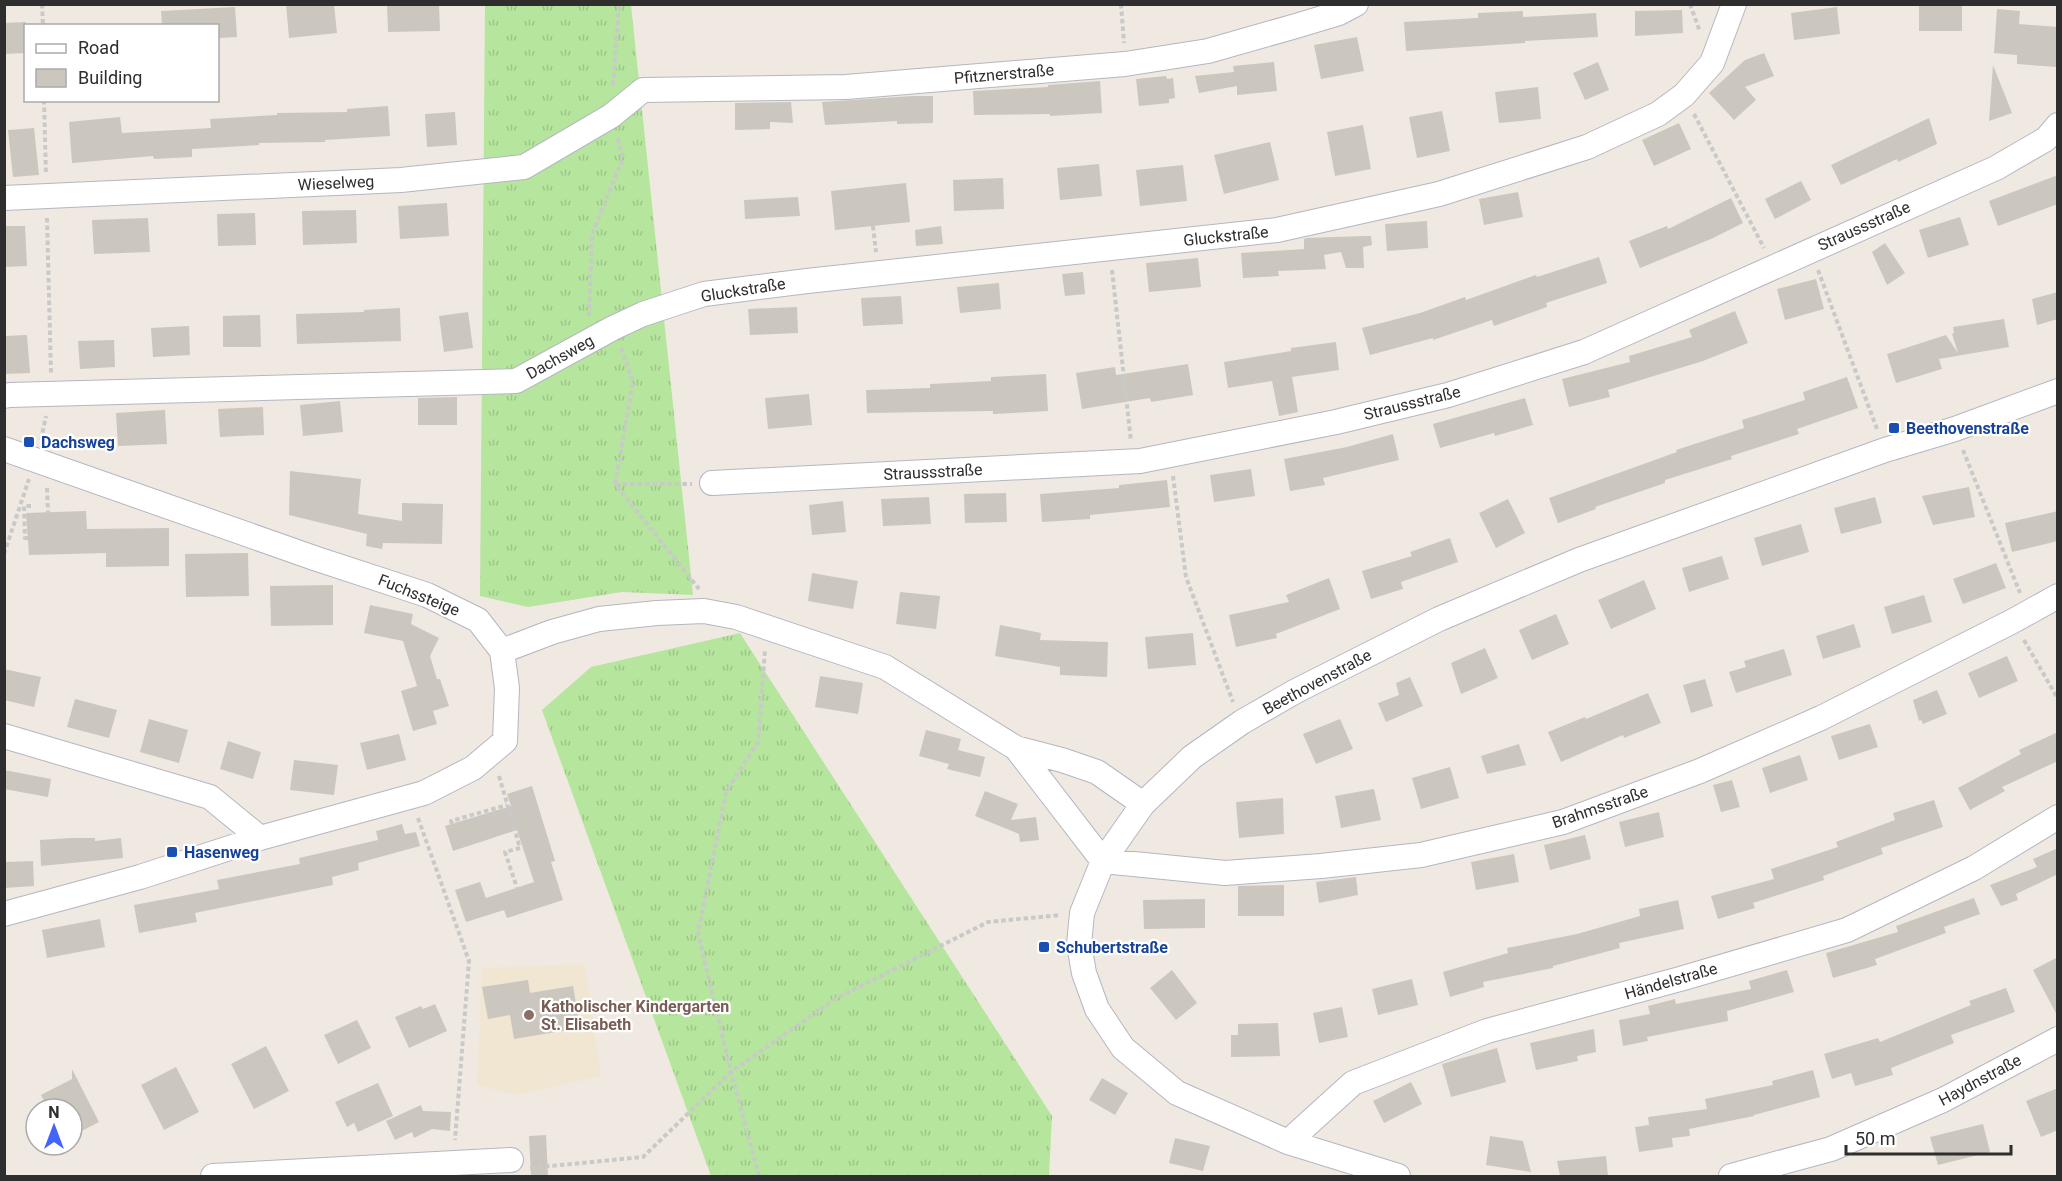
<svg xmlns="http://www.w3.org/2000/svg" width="2062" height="1181" font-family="Roboto,sans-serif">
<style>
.education{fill:#f0e6d1}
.grass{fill:url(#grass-tufts)}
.building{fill:#cbc7bf}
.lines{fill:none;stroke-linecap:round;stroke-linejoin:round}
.street-casing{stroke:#b4b7c1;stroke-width:26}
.path{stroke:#c9c9c9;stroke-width:4;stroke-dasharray:4.5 3;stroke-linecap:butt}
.street{stroke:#fff;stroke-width:24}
.transit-dot{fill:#1a4fb4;stroke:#fff;stroke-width:2}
.education-dot{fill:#8d6e63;stroke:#fff;stroke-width:2}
.labels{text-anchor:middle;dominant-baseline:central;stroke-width:4.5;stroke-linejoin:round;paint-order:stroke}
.street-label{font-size:16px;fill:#2e2e2e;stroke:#fff}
.transit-label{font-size:16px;font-weight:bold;fill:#164399;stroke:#fff;text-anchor:start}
.education-label{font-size:16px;font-weight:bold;fill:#785e54;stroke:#fff;text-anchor:start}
</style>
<defs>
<pattern id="grass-tufts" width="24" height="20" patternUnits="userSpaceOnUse" patternTransform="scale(1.5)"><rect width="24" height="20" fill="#b6e59e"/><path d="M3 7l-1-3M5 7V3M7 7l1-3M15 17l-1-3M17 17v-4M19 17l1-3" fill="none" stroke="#9dc588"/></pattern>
</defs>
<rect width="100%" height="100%" fill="#efe9e1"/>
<!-- education -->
<path class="education" d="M585 964 601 1076 515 1095 477 1085 482 968Z"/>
<!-- grass -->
<path class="grass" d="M485 5H631L693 595 622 592 528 607 480 596Z
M740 633 1052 1116 1049 1176H711L542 710 591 667Z"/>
<!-- building -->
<path class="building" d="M286 4H334L337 33 289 38Z
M387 4H439L440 31 388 32Z
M1919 4H1962V31H1919Z
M235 7 237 37 218 38V26H162L161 11Z
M1837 7 1840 34 1794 40 1791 13Z
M1997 9 2020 11 2019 24 2058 27 2056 67 2017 64V55L1994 53Z
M1682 10 1683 33 1635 36V11Z
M1523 11V17L1596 13 1598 37 1525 41V43L1406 51 1404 22 1478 18V13Z
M26 22V53L4 54V23Z
M1357 37 1364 71 1321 79 1314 45Z
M1764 53 1774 76 1745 87 1756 100 1734 120 1709 93 1745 60Z
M1274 62 1277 91 1237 95V86L1199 93 1195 76 1234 72 1233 66Z
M1598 62 1609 90 1585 100 1573 73Z
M1993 65 2012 113 1989 121Z
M1166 76 1167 79 1173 78 1175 98 1169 99V103L1139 106 1136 79Z
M1100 81 1102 113 1050 116V114L974 115 973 91 1048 87V85Z
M1538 87 1541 119 1499 123 1495 92Z
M912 96H933V123L897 124V121L825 125 822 102Z
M791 102 793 123 770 122V129L735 130V103Z
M388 106 390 136 325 140V142L259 143V145L192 149V157L154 159 153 156 72 163 69 122 120 117 122 133 211 128 210 119 277 115V113L347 112V109Z
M1442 111 1450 151 1417 158 1409 117Z
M455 112 457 145 427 147 425 114Z
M1929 118 1937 144 1898 162 1897 159 1841 185 1831 165Z
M1679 123 1691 149 1654 166 1642 140Z
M1363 125 1371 169 1335 176 1327 132Z
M34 128 39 175 13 177 8 130Z
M1270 142 1279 180 1224 194 1214 155Z
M1099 164 1102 196 1060 200 1057 168Z
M1183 165 1187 201 1140 206 1136 170Z
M2058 175V204L1998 226 1989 201Z
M1003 178 1004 209 954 211 953 180Z
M1801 181 1811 200 1775 219 1765 199Z
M906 183 910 222 835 230 831 191Z
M1518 192 1523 217 1484 225 1479 199Z
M798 197 800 216 745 219 744 200Z
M1731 198 1743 223 1711 239 1640 268 1629 241 1667 226 1668 229Z
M447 203 449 236 400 239 398 206Z
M356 210 357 243 303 245 302 211Z
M255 213 256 245 218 246 217 214Z
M1960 217 1969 245 1928 258 1919 230Z
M148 218 150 252 94 254 92 220Z
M1427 221 1428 248 1387 251 1385 224Z
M4 226H25L27 266 4 267Z
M941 226 943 244 916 246 915 230Z
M1363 236H1371L1372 245 1363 247 1364 268H1346L1341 252 1324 255 1326 269 1278 271 1279 276 1243 278 1241 253 1304 249V239L1307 238Z
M1885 243 1905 273 1887 285 1872 252Z
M1599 257 1607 283 1546 303 1547 307 1494 326 1492 320 1433 340V338L1370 355 1362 328 1420 313 1465 297 1466 300 1536 275 1537 277Z
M1198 258 1201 287 1149 292 1146 263Z
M1083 272 1085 294 1065 296 1062 274Z
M1816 279 1824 309 1785 320 1777 289Z
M999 283 1001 309 960 313 957 287Z
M2058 292V319L2037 325 2032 299Z
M901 296 903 324 863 326 861 298Z
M797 307 798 333 750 335 748 309Z
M400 308 401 341 297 344 296 314 364 312V310Z
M1735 311 1748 343 1703 361 1608 390 1610 397 1569 407 1562 379 1630 362 1629 356 1692 337 1689 330Z
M468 312 473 348 444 352 439 316Z
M260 315 261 347H223V316Z
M2004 319 2009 347 1939 359 1942 369 1896 383 1887 354 1946 335 1958 353 1952 334 1954 333 1953 327Z
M189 326 190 355 153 357 151 328Z
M27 335 30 373 4 374V336Z
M114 340 115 367 80 369 78 341Z
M1336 342 1339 370 1292 377 1298 412 1279 416 1272 381 1228 388 1224 362 1291 351V348Z
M1188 364 1193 395 1151 402 1150 398 1082 409 1076 373 1115 367 1116 375Z
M1046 374 1048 411 993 414V411L867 413 866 390 930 388V384L991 381V377Z
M1847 377 1858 408 1797 429 1799 434 1731 456 1732 459 1665 480V483L1595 507 1596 509 1558 523 1549 498 1677 452 1676 450 1744 428 1742 420 1805 400 1803 392Z
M809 394 812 425 768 429 765 398Z
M457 397V425H418V398Z
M1525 398 1533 425 1495 436 1494 433 1440 448 1433 424Z
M340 401 343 432 303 436 300 405Z
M263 407 264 435 220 437 218 409Z
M165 410 167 444 118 446 116 413Z
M1393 434 1399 460 1323 478 1325 485 1290 491 1284 459 1347 447Z
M1251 469 1255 496 1214 502 1210 475Z
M290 471 361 479 358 514 402 521V503L443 504 442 544 383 543 382 549 366 546 367 534 289 515Z
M1167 480 1170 507 1090 515V519L1042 522 1040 494 1119 488V485Z
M1969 487 1975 517 1933 525 1922 496Z
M1006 493 1007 522 965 523 964 494Z
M929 497 931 524 883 526 881 499Z
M1875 497 1882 523 1841 534 1834 508Z
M1508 499 1525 533 1496 548 1479 513Z
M843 501 846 532 812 535 809 505Z
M86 511 87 529 169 528V566L106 567V553L29 555 26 513Z
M2058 511V541L2012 552 2005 523Z
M1801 524 1809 552 1762 566 1754 538Z
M1450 538 1458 562 1401 582 1403 589 1371 599 1362 571 1412 556 1410 552Z
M248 553 249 596 186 597 185 554Z
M1722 556 1729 579 1689 592 1682 568Z
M1996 563 2006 588 1963 604 1953 579Z
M812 573 858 581 853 609 808 601Z
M1329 578 1340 609 1276 634 1277 638 1236 647 1229 615 1289 602 1286 595Z
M1644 580 1656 609 1611 629 1598 600Z
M333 585V625L271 626 270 586Z
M900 592 940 596 936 629 896 624Z
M1924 595 1932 622 1892 634 1884 607Z
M370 605 413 614 411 624 439 638 430 656 437 679H440L449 706 433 711 437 724 413 731 401 691 417 686 403 641 364 633Z
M1556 614 1569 644 1532 660 1519 630Z
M1854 624 1861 647 1823 659 1816 636Z
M1000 625 1041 633 1040 640 1108 642 1107 677 1060 675V667L995 656Z
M1193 633 1196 665 1148 669 1145 637Z
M1485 648 1498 678 1461 694 1451 663Z
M1784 649 1792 675 1736 693 1729 672 1746 667 1744 661Z
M2007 656 2018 681 1979 698 1968 673Z
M4 669 41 677 34 707 4 700Z
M820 676 863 683 858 714 815 707Z
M1410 677 1423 706 1386 722 1378 703 1399 695 1396 683Z
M1705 679 1713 706 1691 713 1683 685Z
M1937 690 1947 714 1923 724 1921 720 1919 721 1913 700Z
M1648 693 1661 723 1624 738 1623 735 1561 762 1548 732 1585 717 1586 719Z
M75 699 117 710 109 738 67 727Z
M149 719 188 730 179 763 140 752Z
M1340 719 1353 749 1316 764 1303 734Z
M1870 724 1878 747 1839 760 1831 736Z
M926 730 961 739 958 750 985 757 980 777 947 769 949 764 919 756Z
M2058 732V761L2002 787 2005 791 1970 810 1958 788 2021 754 2019 750Z
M399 734 406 760 367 770 360 743Z
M228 741 261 752 253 779 220 769Z
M1519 744 1526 765 1487 774 1481 756Z
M1800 755 1808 780 1770 793 1762 768Z
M294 760 338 765 334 795 290 790Z
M1450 767 1459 798 1421 809 1412 778Z
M4 770 51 779 48 797 4 789Z
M1732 780 1740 807 1721 812 1713 785Z
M532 786 555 861 551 862 563 900 507 918 504 910 466 922 455 890 480 882 486 898 534 882 517 830 453 851 445 826 511 806 507 794Z
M1374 789 1381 820 1341 828 1335 796Z
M985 791 1018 804 1011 820 1036 817 1039 840 1020 842 1019 834 975 816Z
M1283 798 1284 834 1239 838 1236 802Z
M1934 800 1943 827 1881 848 1883 854 1823 876 1824 880 1753 903 1755 908 1718 919 1711 896 1774 879 1771 869 1838 847 1836 842 1895 820 1893 813Z
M1659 812 1664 837 1625 847 1619 822Z
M402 824 405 834 416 832 420 846 358 863 359 870 332 877 333 885 195 913 197 922 139 933 134 905 219 889 217 880 300 864 299 858 378 840 376 831Z
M1585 835 1591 859 1550 870 1544 845Z
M71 838H95V841L121 838 123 858 41 866 40 840Z
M2058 848V874L2016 894 2018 900 2001 906 1990 885 2037 867 2033 859Z
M1514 854 1519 882 1476 890 1471 862Z
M33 861 34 886 4 888V862Z
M1356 877 1358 895 1319 903 1316 882Z
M1284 885V916H1238V886Z
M1974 898 1980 914 1944 927 1946 933 1875 959 1877 965 1833 978 1826 953 1898 932 1896 926Z
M1205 899V928L1144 929 1143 900Z
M1678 900 1684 929 1619 943 1620 948 1553 966V968L1483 982 1484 987 1450 997 1443 972 1508 953 1507 948 1577 934 1640 916 1639 909Z
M100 919 105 947 47 958 42 930Z
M2058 957V1017L2033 970Z
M1172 970 1197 1003 1176 1020 1150 988Z
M1787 970 1794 992 1727 1011 1728 1021 1647 1037 1648 1041 1623 1046 1619 1020 1650 1014 1648 1006 1675 999 1676 1004 1751 989 1749 981Z
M1412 979 1418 1005 1378 1015 1372 989Z
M528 980 530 993 573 986 580 1028 514 1039 510 1015 488 1019 482 987Z
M2006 988 2015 1012 1951 1035 1954 1043 1891 1068 1893 1075 1855 1086 1851 1073 1832 1079 1824 1054 1878 1038 1880 1042 1971 1005 1969 1001Z
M435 1004 447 1031 409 1048 395 1017 421 1006 423 1009Z
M1342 1007 1348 1037 1319 1043 1313 1013Z
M357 1020 371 1048 338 1064 324 1035Z
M1278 1023 1280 1056 1231 1057V1035H1238V1024Z
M1594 1029 1596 1052 1577 1056 1578 1061 1536 1070 1530 1043Z
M266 1046 289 1091 254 1109 231 1064Z
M1497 1048 1506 1082 1451 1097 1442 1064Z
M176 1067 199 1112 164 1130 141 1085Z
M72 1069 99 1122 72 1136V1109H48L41 1095 72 1079Z
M1813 1070 1820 1097 1754 1115V1116L1689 1129 1690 1136 1672 1138 1673 1147 1639 1152 1635 1127 1649 1125 1648 1117 1707 1109 1705 1099 1773 1085 1772 1081Z
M1102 1078 1128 1093 1115 1115 1089 1100Z
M1411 1082 1422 1104 1384 1123 1373 1101Z
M378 1083 393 1116 358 1132 354 1123 347 1127 335 1102Z
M2058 1088V1130L2041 1137 2026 1101Z
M421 1105 423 1111 451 1112 450 1131 432 1129 414 1138 412 1132 395 1140 386 1121Z
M1983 1124 1990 1152 1938 1165 1930 1137Z
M546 1135 548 1176H531L529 1136Z
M1490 1136 1523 1141 1531 1172 1486 1165Z
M1175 1138 1210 1146 1203 1171 1169 1163Z
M1606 1156 1608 1176H1560L1557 1161Z"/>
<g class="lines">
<!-- street casing -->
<g class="street-casing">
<path id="street" d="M4 198 401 180 524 167 611 116 643 90 846 87 1125 64 1208 51 1296 26 1339 13 1356 4
M4 396 10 395 516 381 613 328 643 314 704 294 807 281 1277 230 1439 194 1587 147 1658 114 1684 95 1712 63 1734 4
M4 449 317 559 427 595 478 620 502 651 507 688 505 741 473 768 424 793 260 838 140 877 4 914
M712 483 1140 461 1336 422 1448 395 1584 352 1996 168 2046 139 2058 125
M502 651 552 632 599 619 657 613 704 611 736 617 885 667 1016 748 1103 861 1225 873 1321 866 1421 855 1563 822 1700 771 1821 718 2013 621 2058 596
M4 736 210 797 260 838
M1016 748 1062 760 1097 772 1143 804
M1288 1142 1353 1083 1487 1031 1680 979 1847 930 1974 868 2058 817
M213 1176 511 1160
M1398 1176 1288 1142 1177 1093 1123 1048 1097 1009 1084 973 1079 944 1082 913 1103 861 1143 804 1192 757 1242 722 1296 691 1439 619 1579 560 1885 450 1955 429 2058 391
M1731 1176 1831 1149 1943 1100 2058 1039"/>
</g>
<!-- path -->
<path class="path" d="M42 4 43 26
M1121 4 1124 43
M1690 4 1700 32
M613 85 619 4
M44 100 46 175
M1694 114 1764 248
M47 218 51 373
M873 226 876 252
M1112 270 1131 441
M1818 270 1877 429
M589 316 592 234 623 158 617 136
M621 348 633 382 615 484 699 589
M41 440 46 416
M1963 450 2020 593
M1173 476 1186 577 1233 702
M615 484H692
M47 488 48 513
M28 538H25L24 506H33
M4 554 29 479
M2024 640 2058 699
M499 776 520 848 505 852 517 888
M418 818 469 961 455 1140
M452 824 451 821 507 805
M530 1168 643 1157 731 1072 835 999 988 922 1061 915
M759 1176 731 1072 698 933 726 792 758 742 765 650"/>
<!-- street -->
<use href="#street" class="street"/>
</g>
<!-- markers -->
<g class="transit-dot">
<rect x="1888" y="422" width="12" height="12" rx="3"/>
<rect x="23" y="436" width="12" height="12" rx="3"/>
<rect x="166" y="846" width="12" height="12" rx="3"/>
<rect x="1038" y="941" width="12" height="12" rx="3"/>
</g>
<circle class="education-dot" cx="529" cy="1015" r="6"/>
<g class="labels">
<!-- street labels -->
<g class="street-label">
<text transform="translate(1004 74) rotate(-5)">Pfitznerstraße</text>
<text transform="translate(336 183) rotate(-3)">Wieselweg</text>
<text transform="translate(1864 226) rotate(-24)">Straussstraße</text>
<text transform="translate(1226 236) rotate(-6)">Gluckstraße</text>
<text transform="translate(743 290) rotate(-9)">Gluckstraße</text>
<text transform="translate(560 357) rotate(-29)">Dachsweg</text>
<text transform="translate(1412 403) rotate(-14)">Straussstraße</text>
<text transform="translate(933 472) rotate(-3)">Straussstraße</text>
<text transform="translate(419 595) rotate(22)">Fuchssteige</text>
<text transform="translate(1317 682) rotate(-28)">Beethovenstraße</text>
<text transform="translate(1600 807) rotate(-19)">Brahmsstraße</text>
<text transform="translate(1671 981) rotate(-16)">Händelstraße</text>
<text transform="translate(1980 1080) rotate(-28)">Haydnstraße</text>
</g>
<!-- transit labels -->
<g class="transit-label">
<text x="1906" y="428">Beethovenstraße</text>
<text x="41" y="442">Dachsweg</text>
<text x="184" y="852">Hasenweg</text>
<text x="1056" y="947">Schubertstraße</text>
</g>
<!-- education labels -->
<g class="education-label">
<text x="541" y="1006">Katholischer Kindergarten<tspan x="541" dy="18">St. Elisabeth</tspan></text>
</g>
</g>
<!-- border -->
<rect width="2062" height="1181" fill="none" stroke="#2e2e2e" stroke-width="12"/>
<!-- legend -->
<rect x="24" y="24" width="195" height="78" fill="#ffffff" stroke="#ababab" stroke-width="1.5"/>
<rect x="36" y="44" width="30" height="9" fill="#ffffff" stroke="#ababab" stroke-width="1.5"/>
<text x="78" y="54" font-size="18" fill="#2e2e2e">Road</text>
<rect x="36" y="69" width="30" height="18" fill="#cbc7bf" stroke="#ababab" stroke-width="1.5"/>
<text x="78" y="84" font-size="18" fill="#2e2e2e">Building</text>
<!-- north arrow -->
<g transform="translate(54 1127)"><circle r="28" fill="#ffffff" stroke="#ababab" stroke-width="1.5"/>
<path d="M0-4.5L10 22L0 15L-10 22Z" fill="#4264fb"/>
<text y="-9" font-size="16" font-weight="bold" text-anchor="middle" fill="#2e2e2e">N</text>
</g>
<!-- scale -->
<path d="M1846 1145v9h165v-9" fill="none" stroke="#2e2e2e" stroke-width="3"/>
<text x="1855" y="1145" font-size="18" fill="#2e2e2e" stroke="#ffffff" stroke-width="4.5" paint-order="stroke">50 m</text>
</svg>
